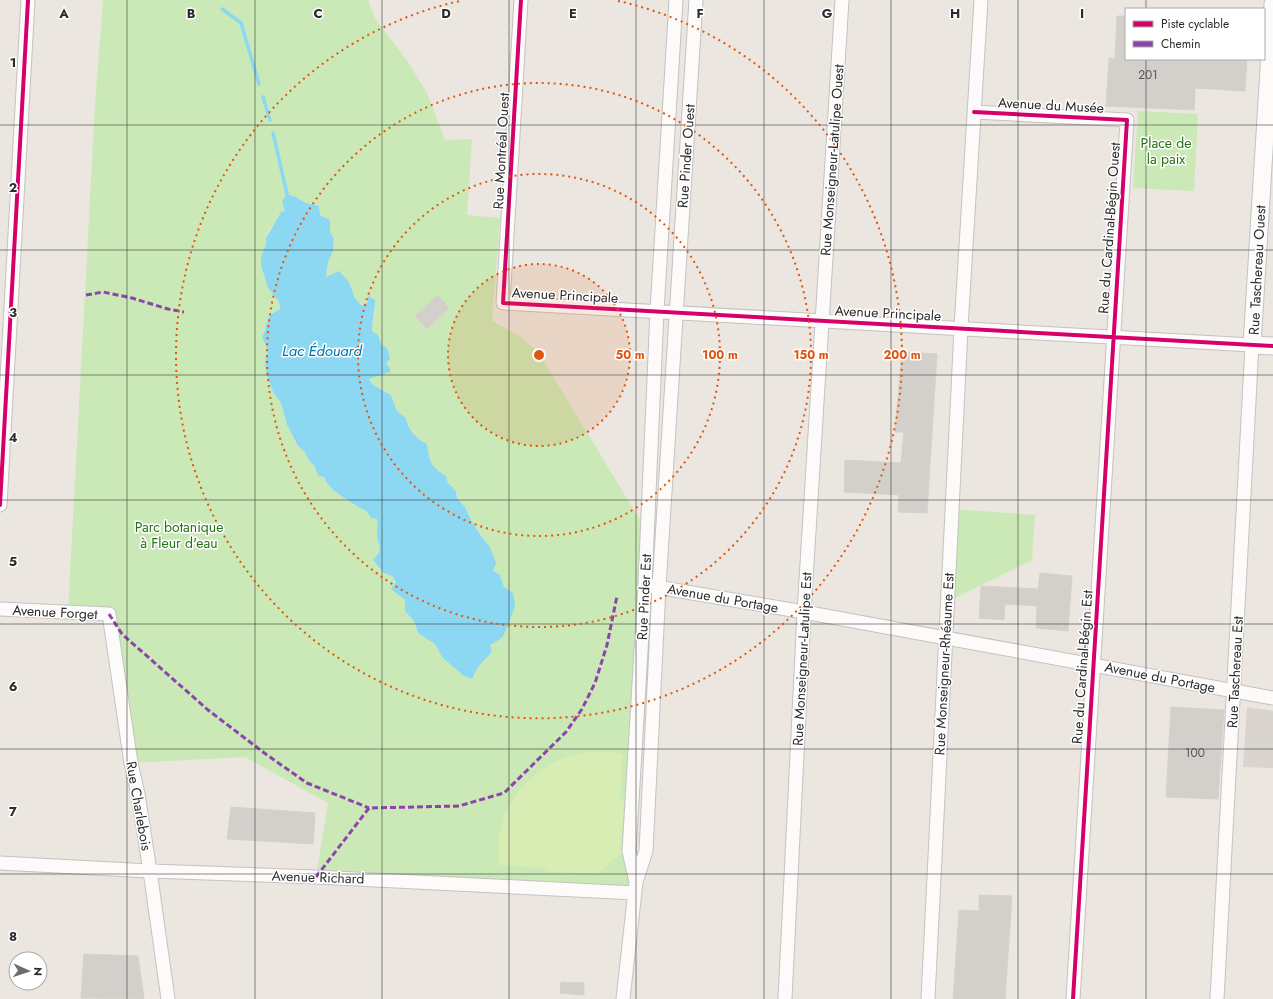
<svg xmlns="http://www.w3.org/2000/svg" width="1273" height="999" font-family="Jost,sans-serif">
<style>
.green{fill:#cbe9b6;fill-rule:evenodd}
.pitch{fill:#d7edb3}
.plaza{fill:#d9d4cf}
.water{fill:#8cd8f3}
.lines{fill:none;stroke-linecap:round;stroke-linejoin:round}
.stream{stroke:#8cd8f3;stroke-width:3.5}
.building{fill:#d3d0cc;stroke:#d5d2cc}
.minor-casing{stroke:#c4c2c2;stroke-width:15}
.tertiary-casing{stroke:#c4c2c2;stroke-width:19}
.minor{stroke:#fcfbfa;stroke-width:13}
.tertiary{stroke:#fcfbfa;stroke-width:17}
.quiet{stroke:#8e44ad;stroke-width:3;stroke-dasharray:6 3;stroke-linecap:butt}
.cycleway-casing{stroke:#fff;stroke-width:6}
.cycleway{stroke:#d6006c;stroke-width:4}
.grid{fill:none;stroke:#2b2b2b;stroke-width:1;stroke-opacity:0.55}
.ring{fill:none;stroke:#df570e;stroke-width:2;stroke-dasharray:2 4}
.labels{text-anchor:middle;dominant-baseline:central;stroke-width:3;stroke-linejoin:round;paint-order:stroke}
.number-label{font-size:12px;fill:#565554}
.street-label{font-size:14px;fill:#2b2b2b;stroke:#fff}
.park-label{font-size:14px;fill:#257113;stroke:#fff}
.water-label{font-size:15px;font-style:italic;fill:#006fab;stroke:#fff}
.grid-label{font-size:13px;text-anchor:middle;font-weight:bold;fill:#2b2b2b;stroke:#fff;stroke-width:3;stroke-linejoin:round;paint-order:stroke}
.centre{fill:#df570e;stroke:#fff;stroke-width:2}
.ring-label{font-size:12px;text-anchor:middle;font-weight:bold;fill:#df570e;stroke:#fff;stroke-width:3;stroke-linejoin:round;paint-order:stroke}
</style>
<rect width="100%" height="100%" fill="#ebe6e0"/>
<!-- green -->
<path class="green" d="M103 0H368L375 18 408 62 427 93 445 140 472 139 467 215 500 218 492 321 520 336 538 352 648 533 629 850 635 893 316 877 328 803 245 757 131 763 109 614 68 612 95 105ZM296 197 306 203 319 206 320 215 330 220V231L334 239 333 251 328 262 326 277 349 282 355 298 363 306 368 302 375 312 372 322V331L378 335 385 364 389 372 369 379 373 385 391 395 397 411 406 418C408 431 416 438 427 444 430 462 430 466 446 476L448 483 456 491 457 498 465 507 471 520 481 536 490 547 493 571 500 575 504 587 510 619 507 628 490 645 492 652 478 667 472 679 464 676 452 666 442 657 435 644 418 633 414 620 405 611V600L391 589 396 582 392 576 384 573 373 560C382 550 379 548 377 536 377 530 378 524 378 518 364 509 329 493 324 477L318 476 315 467 308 459 304 451 298 446 287 425 281 403 273 392 266 373 265 362 268 351 262 337C270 323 262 316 280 309L279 302 268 288 261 256 266 244V238L269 230 275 223 278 216 285 211 284 206Z
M1138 111 1198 114 1194 191 1133 188Z
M952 509 1035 515 1032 560 947 602Z"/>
<!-- pitch -->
<path class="pitch" d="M594 752H609L622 754 620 801H624L621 853 597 874 546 871V868L498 865C498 850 498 834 503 819 513 793 537 767 564 758 574 754 584 753 594 752Z"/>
<!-- plaza -->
<path class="plaza" d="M1247 707 1273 711V768L1243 767Z"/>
<!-- water -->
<path class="water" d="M287 194 296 197 306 203 319 206 320 215 330 220V231L334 239 333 251 328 262 326 277 339 271 349 282 355 298 362 306 368 302V296L375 300C375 311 372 320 372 331L378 335 381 344 387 348 390 358 386 364 390 368V372L369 379 373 385 391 395 397 411 406 418C408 431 416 438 427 444 430 462 430 466 446 476L448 483 456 491 457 498 465 507 471 520 481 536 490 547 496 563 493 571 500 575 504 587 513 593 515 606 507 628 502 638 490 645 492 652 478 667 472 679 464 676 452 666 442 657 435 644 418 633 414 621 405 611V600L391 589 396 582 392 576 384 573 373 560C383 550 379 548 377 536 377 530 378 524 377 519L371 518C367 509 364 511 357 506 347 500 327 488 324 477L318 476 315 467 308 459 304 451 298 446 287 425 281 403 273 392 266 373 265 362 268 351 262 337C270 323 262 318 280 309L279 302 268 288 261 265V257L266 244V238L281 212 285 211 282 202Z"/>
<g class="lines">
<!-- stream -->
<path class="stream" d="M222 9 241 23 259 84
M263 97 270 120
M273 133 287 194"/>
</g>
<!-- building -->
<path class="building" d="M1117 16H1126V59H1247L1245 91 1195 88 1194 110 1106 106 1109 58 1115 59Z
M438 295 449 308 427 329 415 316Z
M902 352 937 354 927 513 898 512 899 495 844 492 845 460 901 463 904 432H895Z
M1040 573 1072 576 1068 631 1036 628 1037 606 1005 604 1004 620 979 618 981 586 1038 589Z
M1171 707 1224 710 1218 799 1166 797Z
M231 807 315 813 313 844 227 839Z
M979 895 1012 896 1005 999H953L959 910 979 911Z
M84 954 138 956 144 999 81 998Z
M561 982 584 983V995L560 993Z"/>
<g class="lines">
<!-- minor casing -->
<g class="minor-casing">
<path id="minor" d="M521 0 503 303 1252 345 1217 999
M974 112 1127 120 1073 999
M0 505 28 0
M651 586 804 612 1273 698
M0 609 109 614 131 763 138 794 150 871 168 999
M0 863 150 871 316 877 635 893
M636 882 629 851 645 584 657 311 676 0
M623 999 636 882 646 851 659 587 696 0
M785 999 804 612 842 0
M928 999 961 328 981 0"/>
</g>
<!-- tertiary casing -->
<g class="tertiary-casing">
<path id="tertiary" d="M1273 4 1252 345 1273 346"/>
</g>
<!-- minor -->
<use href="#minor" class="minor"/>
<!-- tertiary -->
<use href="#tertiary" class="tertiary"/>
<!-- quiet -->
<path class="quiet" d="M86 295 103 292 132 298 168 309 184 312
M109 614 122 634 208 710 267 755 307 783 369 808
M316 877 369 808 459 806 504 793 566 732 582 709 595 683 607 645 617 596"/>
<!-- cycleway casing -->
<g class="cycleway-casing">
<path id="cycleway" d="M521 0 503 303 1273 346
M974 112 1127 120 1073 999
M0 505 28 0"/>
</g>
<!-- cycleway -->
<use href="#cycleway" class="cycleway"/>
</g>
<!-- grid -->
<path class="grid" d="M127 0V999M255 0V999M382 0V999M509 0V999M636 0V999M764 0V999M891 0V999M1018 0V999M1146 0V9M1146 59V999M0 125H1273M0 250H1273M0 375H1273M0 500H1273M0 624H1273M0 749H1273M0 874H1273"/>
<!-- distance rings -->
<circle cx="539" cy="355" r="91" fill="#df570e" fill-opacity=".12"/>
<g class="ring">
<circle cx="539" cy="355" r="91"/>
<circle cx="539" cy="355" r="181"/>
<circle cx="539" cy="355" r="272"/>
<path d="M618 1A363 363 0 1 1 460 1"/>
</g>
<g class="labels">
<!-- number labels -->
<g class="number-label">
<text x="1148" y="75">201</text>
<text x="1195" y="753">100</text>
</g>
<!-- street labels -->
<g class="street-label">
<text transform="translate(1051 105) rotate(3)">Avenue du Musée</text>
<text transform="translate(501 151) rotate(-87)">Rue Montréal Ouest</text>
<text transform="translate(686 156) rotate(-86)">Rue Pinder Ouest</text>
<text transform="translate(832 160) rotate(-86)">Rue Monseigneur-Latulipe Ouest</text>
<text transform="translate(1109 228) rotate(-86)">Rue du Cardinal-Bégin Ouest</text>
<text transform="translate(1257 270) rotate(-87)">Rue Taschereau Ouest</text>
<text transform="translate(565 295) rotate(3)">Avenue Principale</text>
<text transform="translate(888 313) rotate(3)">Avenue Principale</text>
<text transform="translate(644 597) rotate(-87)">Rue Pinder Est</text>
<text transform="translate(723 598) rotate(10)">Avenue du Portage</text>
<text transform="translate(55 612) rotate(3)">Avenue Forget</text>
<text transform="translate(802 659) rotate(-87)">Rue Monseigneur-Latulipe Est</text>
<text transform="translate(944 664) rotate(-87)">Rue Monseigneur-Rhéaume Est</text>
<text transform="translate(1082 667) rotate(-86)">Rue du Cardinal-Bégin Est</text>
<text transform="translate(1235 672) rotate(-87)">Rue Taschereau Est</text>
<text transform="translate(1160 677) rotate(11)">Avenue du Portage</text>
<text transform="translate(139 806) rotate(80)">Rue Charlebois</text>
<text transform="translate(318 877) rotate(2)">Avenue Richard</text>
</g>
<!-- park labels -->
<g class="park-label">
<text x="1166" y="143">Place de<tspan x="1166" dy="16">la paix</tspan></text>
<text x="179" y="527">Parc botanique<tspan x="179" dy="16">à Fleur d'eau</tspan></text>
</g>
<!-- water labels -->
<g class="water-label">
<text x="322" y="351">Lac Édouard</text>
</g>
</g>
<g class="grid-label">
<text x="64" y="18">A</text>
<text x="191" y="18">B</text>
<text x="318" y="18">C</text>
<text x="446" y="18">D</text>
<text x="573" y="18">E</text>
<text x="700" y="18">F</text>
<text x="827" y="18">G</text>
<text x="955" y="18">H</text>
<text x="1082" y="18">I</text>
<text x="13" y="67">1</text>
<text x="13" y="192">2</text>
<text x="13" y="317">3</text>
<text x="13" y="442">4</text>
<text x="13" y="566">5</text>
<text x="13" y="691">6</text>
<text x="13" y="816">7</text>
<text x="13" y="941">8</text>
</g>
<circle cx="539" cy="355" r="6" class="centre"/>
<g class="ring-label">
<text x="630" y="359">50 m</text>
<text x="720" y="359">100 m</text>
<text x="811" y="359">150 m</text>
<text x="902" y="359">200 m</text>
</g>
<!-- legend -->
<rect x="1125" y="8" width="140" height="52" fill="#ffffff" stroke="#aaaaaa"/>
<rect x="1133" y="21" width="20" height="6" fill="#d6006c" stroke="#aaaaaa"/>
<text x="1161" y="28" font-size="12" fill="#2b2b2b">Piste cyclable</text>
<rect x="1133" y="41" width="20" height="6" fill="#8e44ad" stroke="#aaaaaa"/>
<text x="1161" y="48" font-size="12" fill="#2b2b2b">Chemin</text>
<!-- north arrow -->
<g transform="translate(28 971) rotate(93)"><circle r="19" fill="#ffffff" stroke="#aaaaaa"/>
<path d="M0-3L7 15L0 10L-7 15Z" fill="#6e6c6a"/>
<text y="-6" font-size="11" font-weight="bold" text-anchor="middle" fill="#2b2b2b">N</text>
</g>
</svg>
